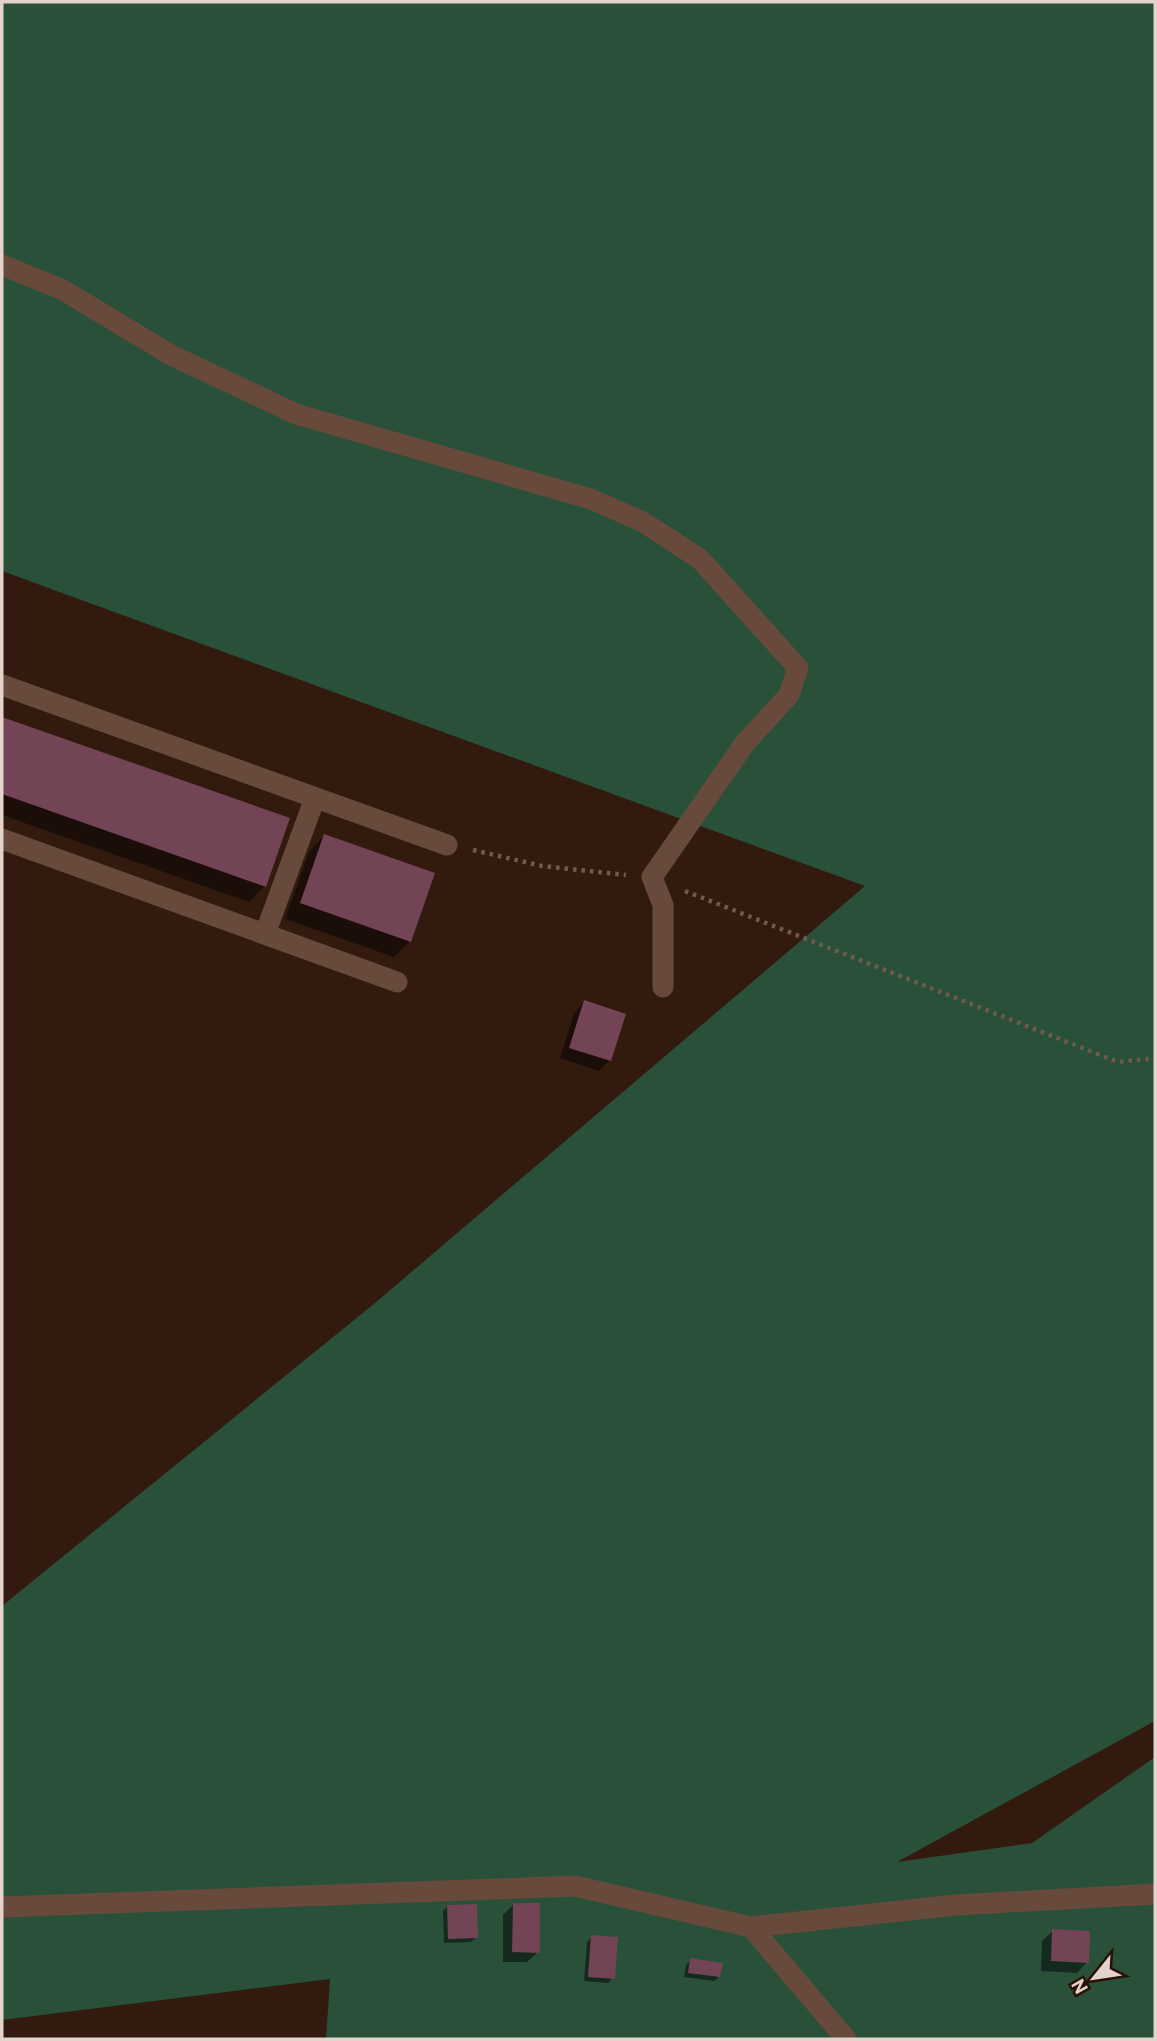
<svg xmlns="http://www.w3.org/2000/svg" width="1157" height="2041" font-family="Overpass,sans-serif">
<style>
.green{fill:#295039}
.shadow{fill:#0007}
.building{fill:#724456}
.lines{fill:none;stroke-linecap:round;stroke-linejoin:round}
.path{stroke:#705a4f;stroke-width:4.5;stroke-dasharray:3.5 5;stroke-linecap:butt}
.minor{stroke:#674a3c;stroke-width:21}
</style>
<rect width="100%" height="100%" fill="#331a0e"/>
<!-- green -->
<path class="green" d="M2 2H1155V1721L897 1862 1032 1843 1155 1757V2039H326L330 1979 2 2020V1606L375 1303 865 886 2 571Z"/>
<!-- shadow -->
<path class="shadow" d="M2 718 288 819 264 886 249 902 2 815Z
M324 836 410 941 394 957 285 919 309 852Z
M584 1002 610 1060 599 1071 560 1058 574 1013Z
M514 1904 538 1952 527 1962H503V1915Z
M448 1906 476 1938 471 1942 444 1943 443 1911Z
M1053 1931 1087 1962 1077 1973 1041 1971 1042 1941Z
M592 1937 613 1978 608 1983 584 1981 587 1942Z
M691 1960 719 1977 714 1981 684 1977 686 1965Z"/>
<!-- building -->
<path class="building" d="M2 717 290 818 266 887 2 794Z
M324 834 435 873 411 942 300 903Z
M584 1000 626 1014 611 1061 569 1048Z
M513 1903H540V1953L512 1952Z
M477 1904 478 1938 448 1939 447 1905Z
M1052 1929 1090 1931 1089 1963 1051 1961Z
M591 1935 618 1937 615 1979 588 1977Z
M690 1958 723 1963 720 1977 688 1973Z"/>
<g class="lines">
<!-- path -->
<path class="path" d="M473 850 542 866 626 875
M685 891 1118 1062 1155 1058"/>
<!-- minor -->
<path class="minor" d="M2 265 63 290 171 355 296 414 591 499 643 522 700 559 798 668 789 695 745 743 652 877 663 905V987
M2 685 447 845
M2 839 397 982
M265 934 315 798
M2 1907 575 1886 751 1927 846 2039
M751 1927 956 1905 1155 1894"/>
</g>
<!-- border -->
<rect width="1157" height="2041" fill="none" stroke="#e4d3cb" stroke-width="7"/>
<!-- north arrow -->
<g transform="translate(1094 1978) rotate(240)" stroke="#291105" stroke-width="5" paint-order="stroke">
<path d="M0-5L12 26L0 18L-12 26Z" fill="#e4d3cb"/>
<text y="-10" font-size="19" font-weight="bold" text-anchor="middle" fill="#e4d3cb">N</text>
</g>
</svg>
